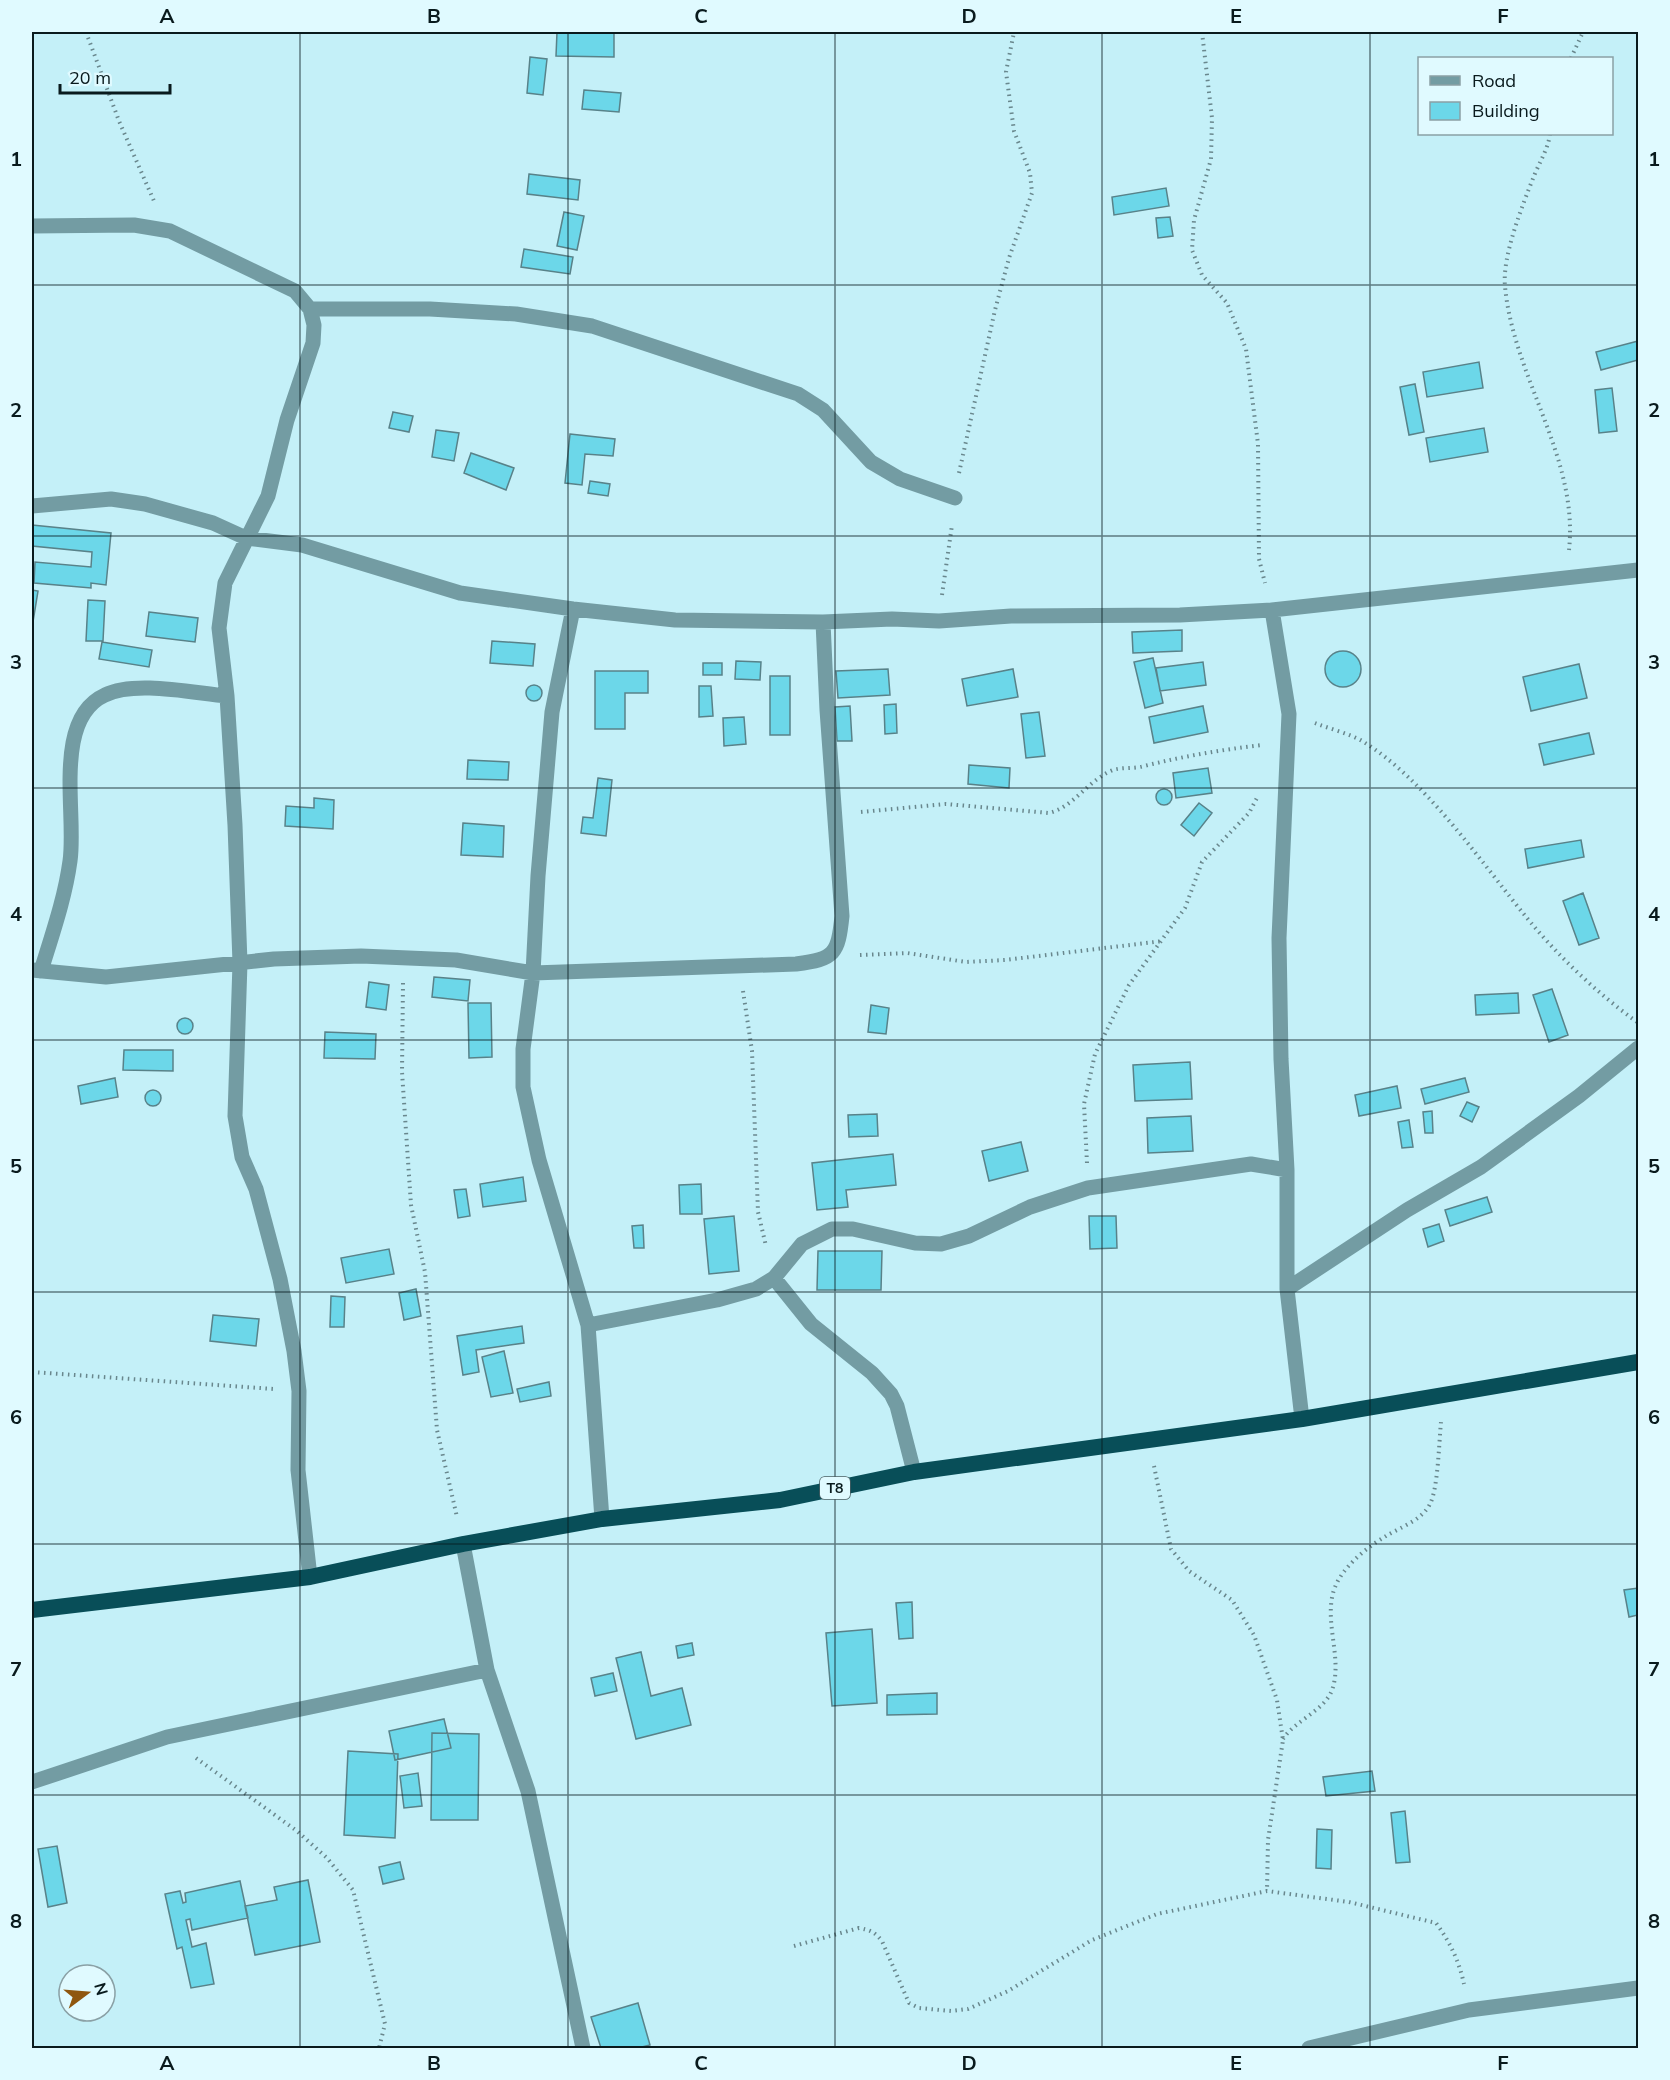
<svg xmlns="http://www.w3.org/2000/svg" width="1670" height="2080" font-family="Mulish,sans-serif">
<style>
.building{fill:#6cd7e9;stroke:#588289;stroke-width:1.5}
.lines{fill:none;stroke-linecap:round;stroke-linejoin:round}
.path{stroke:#69878d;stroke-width:4;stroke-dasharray:1.5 4.5;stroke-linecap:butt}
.minor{stroke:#739ca3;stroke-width:15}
.trunk{stroke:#084e58;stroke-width:16}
.grid{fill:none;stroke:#091a1d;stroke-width:1.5;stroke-opacity:0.55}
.labels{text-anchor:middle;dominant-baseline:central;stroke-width:5;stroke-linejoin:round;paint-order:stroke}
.shield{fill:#e0faff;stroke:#4a5d61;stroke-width:1.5}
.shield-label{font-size:14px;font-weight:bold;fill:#091a1d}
.neatline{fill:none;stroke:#091a1d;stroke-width:2}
.grid-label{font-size:20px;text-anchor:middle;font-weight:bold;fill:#091a1d}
</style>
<rect width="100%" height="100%" fill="#c4f0f8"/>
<!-- building -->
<path class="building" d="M557 32H614V57L556 56Z
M530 57 547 59 543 95 527 93Z
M584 90 621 93 619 112 582 109Z
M529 174 580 180 578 200 527 194Z
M1166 188 1169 206 1114 215 1112 197Z
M564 212 584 216 577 250 557 246Z
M1170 217 1173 236 1158 238 1156 218Z
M524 249 573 257 570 274 521 267Z
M1638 341V360L1601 370 1596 352Z
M1479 362 1483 388 1427 397 1423 372Z
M1415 384 1424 432 1409 435 1400 387Z
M1612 388 1617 431 1599 433 1595 390Z
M393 412 413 416 409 432 389 428Z
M1484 428 1488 452 1430 462 1426 438Z
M436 430 459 433 454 461 432 457Z
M570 434 615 439 613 456 585 454 582 485 565 483Z
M471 453 514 468 506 490 464 473Z
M590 481 610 484 608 496 588 493Z
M32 525 111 533 106 585 91 583V588L34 583 35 562 91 567 92 552 32 546Z
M32 590 38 591 32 628Z
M88 600 105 601 103 641H86Z
M149 612 198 618 195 642 146 636Z
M1182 630V651L1133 653 1132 632Z
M492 641 535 644 533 666 490 663Z
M102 642 152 650 149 667 99 659Z
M1325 669a18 18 0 1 1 36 0a18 18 0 1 1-36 0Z
M1153 658 1163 703 1145 708 1134 662Z
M736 661 761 662 760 680 735 679Z
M1203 662 1206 685 1160 691 1156 668Z
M703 663H722V675H703Z
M1579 664 1587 698 1531 711 1523 677Z
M888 669 890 695 838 698 836 671Z
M1013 669 1018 697 967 706 962 679Z
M595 671H648V693H625V729H595Z
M770 676H790V735H770Z
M526 693a8 8 0 1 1 16 0a8 8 0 1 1-16 0Z
M699 686H711L713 716 699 717Z
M896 704 897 733 885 734 884 705Z
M850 706 852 741H837L835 707Z
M1203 706 1208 732 1154 743 1149 717Z
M1039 712 1045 756 1026 758 1021 714Z
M744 717 746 744 724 746 723 718Z
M1589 733 1594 754 1544 765 1539 744Z
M468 760 509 762 508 780 467 779Z
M969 765 1010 768 1009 788 968 784Z
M1208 768 1212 793 1176 798 1173 773Z
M598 778 612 780 606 836 581 833 583 817 593 818Z
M1156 797a8 8 0 1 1 16 0a8 8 0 1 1-16 0Z
M314 798 334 800 333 829 285 826 286 806 314 808Z
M1199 803 1212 813 1194 836 1181 825Z
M463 823 504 826 503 857 461 855Z
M1581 840 1584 857 1528 868 1525 849Z
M1583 893 1599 938 1579 945 1563 901Z
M434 977 470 980 468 1001 432 997Z
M369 982 389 985 386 1010 366 1007Z
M1552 989 1568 1035 1549 1042 1533 995Z
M1518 993 1519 1013 1476 1015 1475 995Z
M468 1003H491L492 1057 469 1058Z
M871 1005 889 1008 886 1034 868 1032Z
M177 1026a8 8 0 1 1 16 0a8 8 0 1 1-16 0Z
M325 1032 376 1034 375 1059 324 1058Z
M124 1050H173V1071L123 1070Z
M1190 1062 1192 1099 1135 1101 1133 1065Z
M115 1078 118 1097 81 1104 78 1086Z
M1465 1078 1469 1092 1425 1104 1421 1089Z
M1397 1086 1401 1108 1359 1116 1355 1095Z
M145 1098a8 8 0 1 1 16 0a8 8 0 1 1-16 0Z
M1467 1102 1479 1107 1472 1122 1460 1116Z
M1432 1111 1433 1133H1425L1423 1112Z
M877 1114 878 1136 849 1137 848 1115Z
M1191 1116 1193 1151 1148 1153 1147 1118Z
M1409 1120 1413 1147 1402 1148 1398 1122Z
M1021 1142 1028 1171 989 1181 982 1151Z
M893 1154 896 1185 846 1190 848 1207 817 1210 812 1163Z
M523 1177 526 1201 483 1207 480 1184Z
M701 1184 702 1214H680L679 1185Z
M466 1189 470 1216 458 1218 454 1190Z
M1487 1197 1492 1212 1450 1226 1445 1210Z
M734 1216 739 1271 709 1274 704 1219Z
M1089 1216H1116L1117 1248 1090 1249Z
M1439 1224 1444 1241 1428 1247 1423 1229Z
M643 1225 644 1248H634L632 1226Z
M389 1249 394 1274 346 1283 341 1258Z
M818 1251H882L881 1290H817Z
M416 1289 421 1316 404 1320 399 1293Z
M331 1296 345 1297 344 1327H330Z
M213 1315 259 1319 256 1346 210 1341Z
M522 1326 524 1343 476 1350 479 1372 463 1375 457 1336Z
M504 1351 513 1393 491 1397 482 1357Z
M549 1382 551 1396 520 1402 517 1389Z
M1638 1588V1615L1629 1617 1624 1590Z
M912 1602 913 1638 899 1639 896 1603Z
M872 1629 877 1703 832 1706 826 1633Z
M692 1643 694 1655 678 1658 676 1646Z
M641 1652 651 1696 682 1688 691 1725 636 1739 616 1658Z
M613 1673 617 1691 595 1696 591 1678Z
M937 1693V1714L887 1715V1695Z
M444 1719 451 1748 395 1760 389 1731Z
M432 1733 479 1734 478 1820H431Z
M348 1751 398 1754 395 1838 344 1835Z
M1372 1771 1375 1791 1326 1796 1323 1777Z
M418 1773 422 1806 404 1808 400 1776Z
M1405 1811 1410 1862 1396 1863 1391 1813Z
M1317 1829 1332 1830 1331 1869 1316 1868Z
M57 1846 67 1903 48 1907 38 1849Z
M400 1862 404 1879 383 1884 379 1867Z
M308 1880 320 1942 255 1955 245 1906 277 1900 274 1887Z
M240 1881 248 1918 192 1930 190 1919 186 1920 192 1947 206 1943 214 1984 191 1988 182 1947 177 1949 165 1894 180 1891 183 1903 186 1902 185 1893Z
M638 2003 650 2045 638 2048H601L591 2017Z"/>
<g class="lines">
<!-- path -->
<path class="path" d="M86 32 119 121 154 201
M1202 32 1212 118 1211 159 1194 220 1192 250 1202 275 1227 303 1246 349 1258 444 1259 559 1265 583
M1571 58 1583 32
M1550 134C1548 149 1540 161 1534 176 1523 204 1502 256 1505 286 1513 377 1579 458 1569 550
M959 473 995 310 1009 258 1032 193 1030 173 1014 131 1006 72 1014 32
M942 595 952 525
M1315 723C1330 729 1348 733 1362 741 1424 778 1481 862 1527 918 1559 957 1597 993 1637 1022
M861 812 946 804 1049 813C1074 807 1088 780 1113 770 1122 767 1134 769 1144 766 1185 756 1220 750 1262 745
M860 955 907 953 966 962 1005 960 1163 941
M403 983 402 1072 411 1205 425 1272 437 1430 457 1517
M743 991 752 1051 758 1212 766 1246
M32 1087V1120
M1087 1163 1084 1104 1095 1054 1129 985 1185 908 1202 862 1249 813 1258 796
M32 1372 274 1389
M1154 1466 1171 1549 1189 1571 1232 1600 1254 1635 1277 1700 1283 1740 1268 1840 1267 1891
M1283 1739C1295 1720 1327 1710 1333 1687 1343 1653 1319 1612 1339 1579 1349 1562 1369 1546 1386 1536 1401 1527 1422 1520 1430 1504 1438 1489 1439 1442 1441 1422
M196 1758 297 1831 327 1858 353 1890 385 2024 379 2048
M794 1946 859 1928C870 1930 875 1932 882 1941L909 2003 919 2008 951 2011 968 2009 1008 1991 1092 1940 1157 1914 1267 1891 1349 1902 1436 1923C1450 1942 1459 1961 1464 1984"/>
<!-- minor -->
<path class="minor" d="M32 226 134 225 170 231 295 291 310 309 314 325 313 343 287 420 268 496 225 583 219 628 227 696 235 825 240 963 235 1116 242 1157 256 1189 280 1279 294 1351 299 1391 298 1470 310 1577
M310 309H430L516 314 592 326 798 394 823 410 871 462 900 479 955 498
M32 506 111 499 145 504 213 523 246 538 302 545 460 593 573 609 675 620 823 622 892 619 939 621 1011 616 1180 615 1272 610 1638 570
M573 609 552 712 538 876 533 973 523 1049V1087L539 1160 588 1325 602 1519
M1272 610 1289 714 1279 938 1281 1059 1287 1170V1289L1302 1419
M32 970 106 977 274 959 361 956 456 960 533 973 796 964C835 959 838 954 842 916L827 710 823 622
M41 971C52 935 65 898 70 861 77 815 52 719 105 695 135 680 193 693 227 696
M774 1278 811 1324 872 1373 891 1394 897 1406 914 1472
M1287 1289 1407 1210 1481 1167 1579 1096 1638 1048
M588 1325 717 1300 756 1289 774 1278 802 1244 832 1229H853L915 1243 941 1244 969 1236 1030 1207 1088 1188 1251 1164 1287 1170
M463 1544 487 1670 528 1791 583 2048
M32 1782 167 1737 487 1670
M1309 2048 1469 2010 1638 1988"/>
<!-- trunk -->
<path class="trunk" d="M32 1610 310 1577 463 1544 602 1519 780 1500 914 1472 1302 1419 1638 1362"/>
</g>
<!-- grid -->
<path class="grid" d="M300 32V2048M568 32V2048M835 32V2048M1102 32V2048M1370 32V2048M32 285H1638M32 536H1638M32 788H1638M32 1040H1638M32 1292H1638M32 1544H1638M32 1795H1638"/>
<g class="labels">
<!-- shield labels -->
<rect class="shield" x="820" y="1477" width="30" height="22" rx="4.5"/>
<g class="shield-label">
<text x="835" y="1488">T8</text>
</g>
</g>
<!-- border -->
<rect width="1670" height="2080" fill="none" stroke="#e0faff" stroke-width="66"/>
<!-- legend -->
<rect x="1418" y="57" width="195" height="78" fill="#e0faff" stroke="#8aa0a5" stroke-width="1.5"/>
<rect x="1430" y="76" width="30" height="9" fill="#739ca3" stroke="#8aa0a5" stroke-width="1.5"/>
<text x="1472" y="87" font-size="18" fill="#091a1d">Road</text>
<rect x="1430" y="102" width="30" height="18" fill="#6cd7e9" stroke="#8aa0a5" stroke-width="1.5"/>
<text x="1472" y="117" font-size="18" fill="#091a1d">Building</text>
<!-- north arrow -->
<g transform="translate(87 1993) rotate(74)"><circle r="28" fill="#e0faff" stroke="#8aa0a5" stroke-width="1.5"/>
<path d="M0-4.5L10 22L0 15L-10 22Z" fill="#8f570f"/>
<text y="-9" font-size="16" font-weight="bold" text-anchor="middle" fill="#091a1d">N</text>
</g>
<!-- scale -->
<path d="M60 84v9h110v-9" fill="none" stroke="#091a1d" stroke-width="3"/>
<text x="69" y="84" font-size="18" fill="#091a1d" stroke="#e0faff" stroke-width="4.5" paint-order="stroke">20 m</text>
<rect x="33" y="33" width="1604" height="2014" class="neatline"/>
<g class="grid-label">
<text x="167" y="23">A</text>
<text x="434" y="23">B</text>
<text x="701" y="23">C</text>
<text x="969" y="23">D</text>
<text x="1236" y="23">E</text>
<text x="1503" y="23">F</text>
<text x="16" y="166">1</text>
<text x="1654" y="166">1</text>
<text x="16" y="417">2</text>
<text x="1654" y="417">2</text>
<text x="16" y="669">3</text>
<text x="1654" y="669">3</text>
<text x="16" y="921">4</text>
<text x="1654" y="921">4</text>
<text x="16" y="1173">5</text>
<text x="1654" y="1173">5</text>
<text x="16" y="1424">6</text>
<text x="1654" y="1424">6</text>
<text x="16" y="1676">7</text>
<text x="1654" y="1676">7</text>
<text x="16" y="1928">8</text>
<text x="1654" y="1928">8</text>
<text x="167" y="2070">A</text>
<text x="434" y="2070">B</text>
<text x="701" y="2070">C</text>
<text x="969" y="2070">D</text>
<text x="1236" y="2070">E</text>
<text x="1503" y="2070">F</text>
</g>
</svg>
